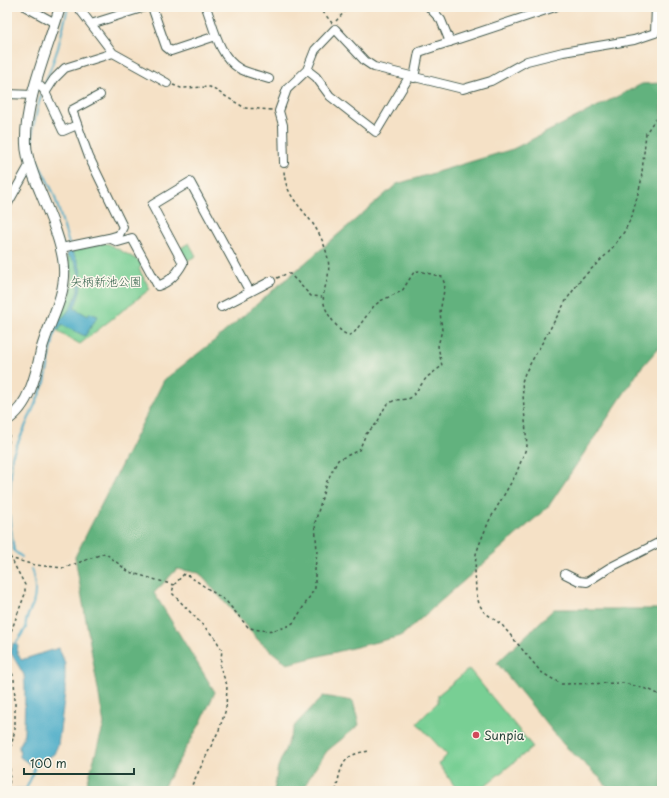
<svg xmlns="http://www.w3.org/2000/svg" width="669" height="798" font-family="'Playpen Sans','Klee One',sans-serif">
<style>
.green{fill:#78cf94;stroke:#4c8664}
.forest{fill:#62b27e;stroke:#407859}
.water{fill:#48abc7;stroke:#34747e}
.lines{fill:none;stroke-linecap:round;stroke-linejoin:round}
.stream{stroke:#48abc7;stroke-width:2}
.minor-casing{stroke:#3f564a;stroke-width:10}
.tertiary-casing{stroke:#3f564a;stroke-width:12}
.path{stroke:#3f564a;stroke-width:1.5;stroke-dasharray:3 3;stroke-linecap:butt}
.minor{stroke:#fff;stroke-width:8}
.tertiary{stroke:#fff;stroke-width:10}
.poi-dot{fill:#d1495b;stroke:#fbf7ec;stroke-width:1.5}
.labels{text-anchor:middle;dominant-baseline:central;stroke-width:3;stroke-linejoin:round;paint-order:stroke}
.park-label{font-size:12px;fill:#35624c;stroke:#fbf7ec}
.poi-label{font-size:12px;fill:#1f3d34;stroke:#fbf7ec;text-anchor:start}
</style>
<rect width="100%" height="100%" fill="#fbf7ec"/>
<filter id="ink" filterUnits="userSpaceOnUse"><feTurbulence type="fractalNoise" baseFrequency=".025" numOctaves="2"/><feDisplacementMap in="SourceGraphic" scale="8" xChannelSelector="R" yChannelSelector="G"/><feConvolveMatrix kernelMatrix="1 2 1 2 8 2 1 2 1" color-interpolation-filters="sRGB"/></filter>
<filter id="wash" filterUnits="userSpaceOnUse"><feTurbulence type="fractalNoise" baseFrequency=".012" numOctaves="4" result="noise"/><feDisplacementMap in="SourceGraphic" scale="16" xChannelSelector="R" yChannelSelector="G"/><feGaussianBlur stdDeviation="0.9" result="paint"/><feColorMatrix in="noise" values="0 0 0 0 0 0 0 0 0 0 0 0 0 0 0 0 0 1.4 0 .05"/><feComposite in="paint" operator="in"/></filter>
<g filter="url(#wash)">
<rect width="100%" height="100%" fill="#f5e1c6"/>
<!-- green -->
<path class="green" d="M103 243 109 244 143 263 139 269 150 289 80 344 58 332V330L54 327C69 296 79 292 66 255L69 252Z
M189 243 196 256 186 261 179 249Z
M469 669 533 747 478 791H458L439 764 447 755 417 723 438 702V695Z"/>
<!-- forest -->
<path class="forest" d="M662 83V344L641 368 548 507 401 636 287 664 259 641 199 573 177 569 154 593 215 692 200 724 161 791H85L104 724 75 557 164 380 214 341 397 184 513 149 642 84Z
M554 609H662V791H610L601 779 564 745 497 663Z
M323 696 353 701 359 725 327 751 310 776 303 791H274L278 767 295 725Z"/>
<!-- water -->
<path class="water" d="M69 252H72C85 268 83 290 74 308L88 316 90 313 98 316 85 336 62 325 59 330 54 327C60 320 68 313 72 305 81 291 84 263 66 255Z
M13 643 18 645 17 652 21 660 59 648 65 663V693L58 745 54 754 36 766H32L20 757 19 746 23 739 24 731 25 687 24 675 11 653Z"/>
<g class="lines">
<!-- stream -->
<path class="stream" d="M44 87 58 48 68 7
M42 91 33 127V147L38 162 54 194 69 244
M22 557 14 551 9 514 12 456 45 382 55 331 58 327
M14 646 26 628C24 620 30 612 33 604 37 591 35 580 31 569
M16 789H26
M25 791 33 774 35 764"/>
</g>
</g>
<g filter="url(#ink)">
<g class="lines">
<!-- minor casing -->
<g class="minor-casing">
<path id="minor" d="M26 7 55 23
M78 7 113 53 167 83
M152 7 166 47 171 51 216 36
M206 7C214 28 219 57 240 69 248 73 260 76 269 79
M429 7 441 20 450 42
M91 24 145 7
M409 77 376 132 330 96 316 77 307 70 315 50 335 29 365 61 374 67 463 89 491 81 527 61 563 52 634 40 655 33 656 7
M414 78 419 52 555 7
M37 83 44 90 63 131 77 125
M45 93 54 79 65 68 113 53
M7 94 33 95
M100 95 72 110 89 157 123 227 119 235 109 238
M284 163 283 125 279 111 287 89 307 70
M7 205 30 164
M61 248 109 238 118 242 132 238 158 286C170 282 177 274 183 263L152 205 190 182 250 292
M221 307 271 281
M565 574 579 581 587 582 609 568 660 542 662 535"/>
</g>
<!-- tertiary casing -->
<g class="tertiary-casing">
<path id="tertiary" d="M7 420C29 406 36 375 41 351 48 323 66 298 64 268 63 242 45 204 35 179 31 168 26 156 26 144 24 102 48 49 60 7"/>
</g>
<!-- path -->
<path class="path" d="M319 7 332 23
M336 21 349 7
M173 85 181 88 210 87 245 108 273 110
M662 115 654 121 646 133 641 182 632 216 624 232 610 251 582 278 567 299 525 373 522 382 527 446 516 474 489 521 481 540 476 554 475 571 476 591 479 604 484 612 502 625 541 672 561 684 624 683 650 690 662 696
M277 278 286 274H290L311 296 322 297
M7 461 10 427
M7 551 25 585V594L7 642
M9 558 35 565 64 568 105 553 129 572 174 585 172 593 215 638 222 650 220 667 227 685 226 709 219 730 189 791
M174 585 184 574 189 576 226 601 248 627C262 633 283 631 294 622L315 588V570L317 551 315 523 326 483 338 460 359 450 366 434 377 423 386 405 395 400 408 399 412 397 427 377 442 366 438 346 442 330 440 312 445 285 442 277 419 271 414 272 402 291 380 301 373 307 354 333 350 335C343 334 340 330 336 325 310 293 333 289 328 259 325 243 317 228 307 216 295 201 285 191 284 171
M7 656 14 679 15 700V729L11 747 9 791
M336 791C341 766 342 753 371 751"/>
<!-- minor -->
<use href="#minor" class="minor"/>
<!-- tertiary -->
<use href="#tertiary" class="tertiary"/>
</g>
</g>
<!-- markers -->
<circle class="poi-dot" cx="476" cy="735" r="4"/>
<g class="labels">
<!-- park labels -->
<g class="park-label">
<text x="106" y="281">矢柄新池公園</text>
</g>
<!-- poi labels -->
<g class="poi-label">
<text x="484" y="735">Sunpia</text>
</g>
</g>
<!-- margin -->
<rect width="669" height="798" fill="none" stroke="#fbf7ec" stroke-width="24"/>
<!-- scale -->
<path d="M24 768v6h110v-6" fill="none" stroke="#1f3d34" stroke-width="2"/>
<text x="30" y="768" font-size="12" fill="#1f3d34" stroke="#fbf7ec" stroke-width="3" paint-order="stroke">100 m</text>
</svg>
